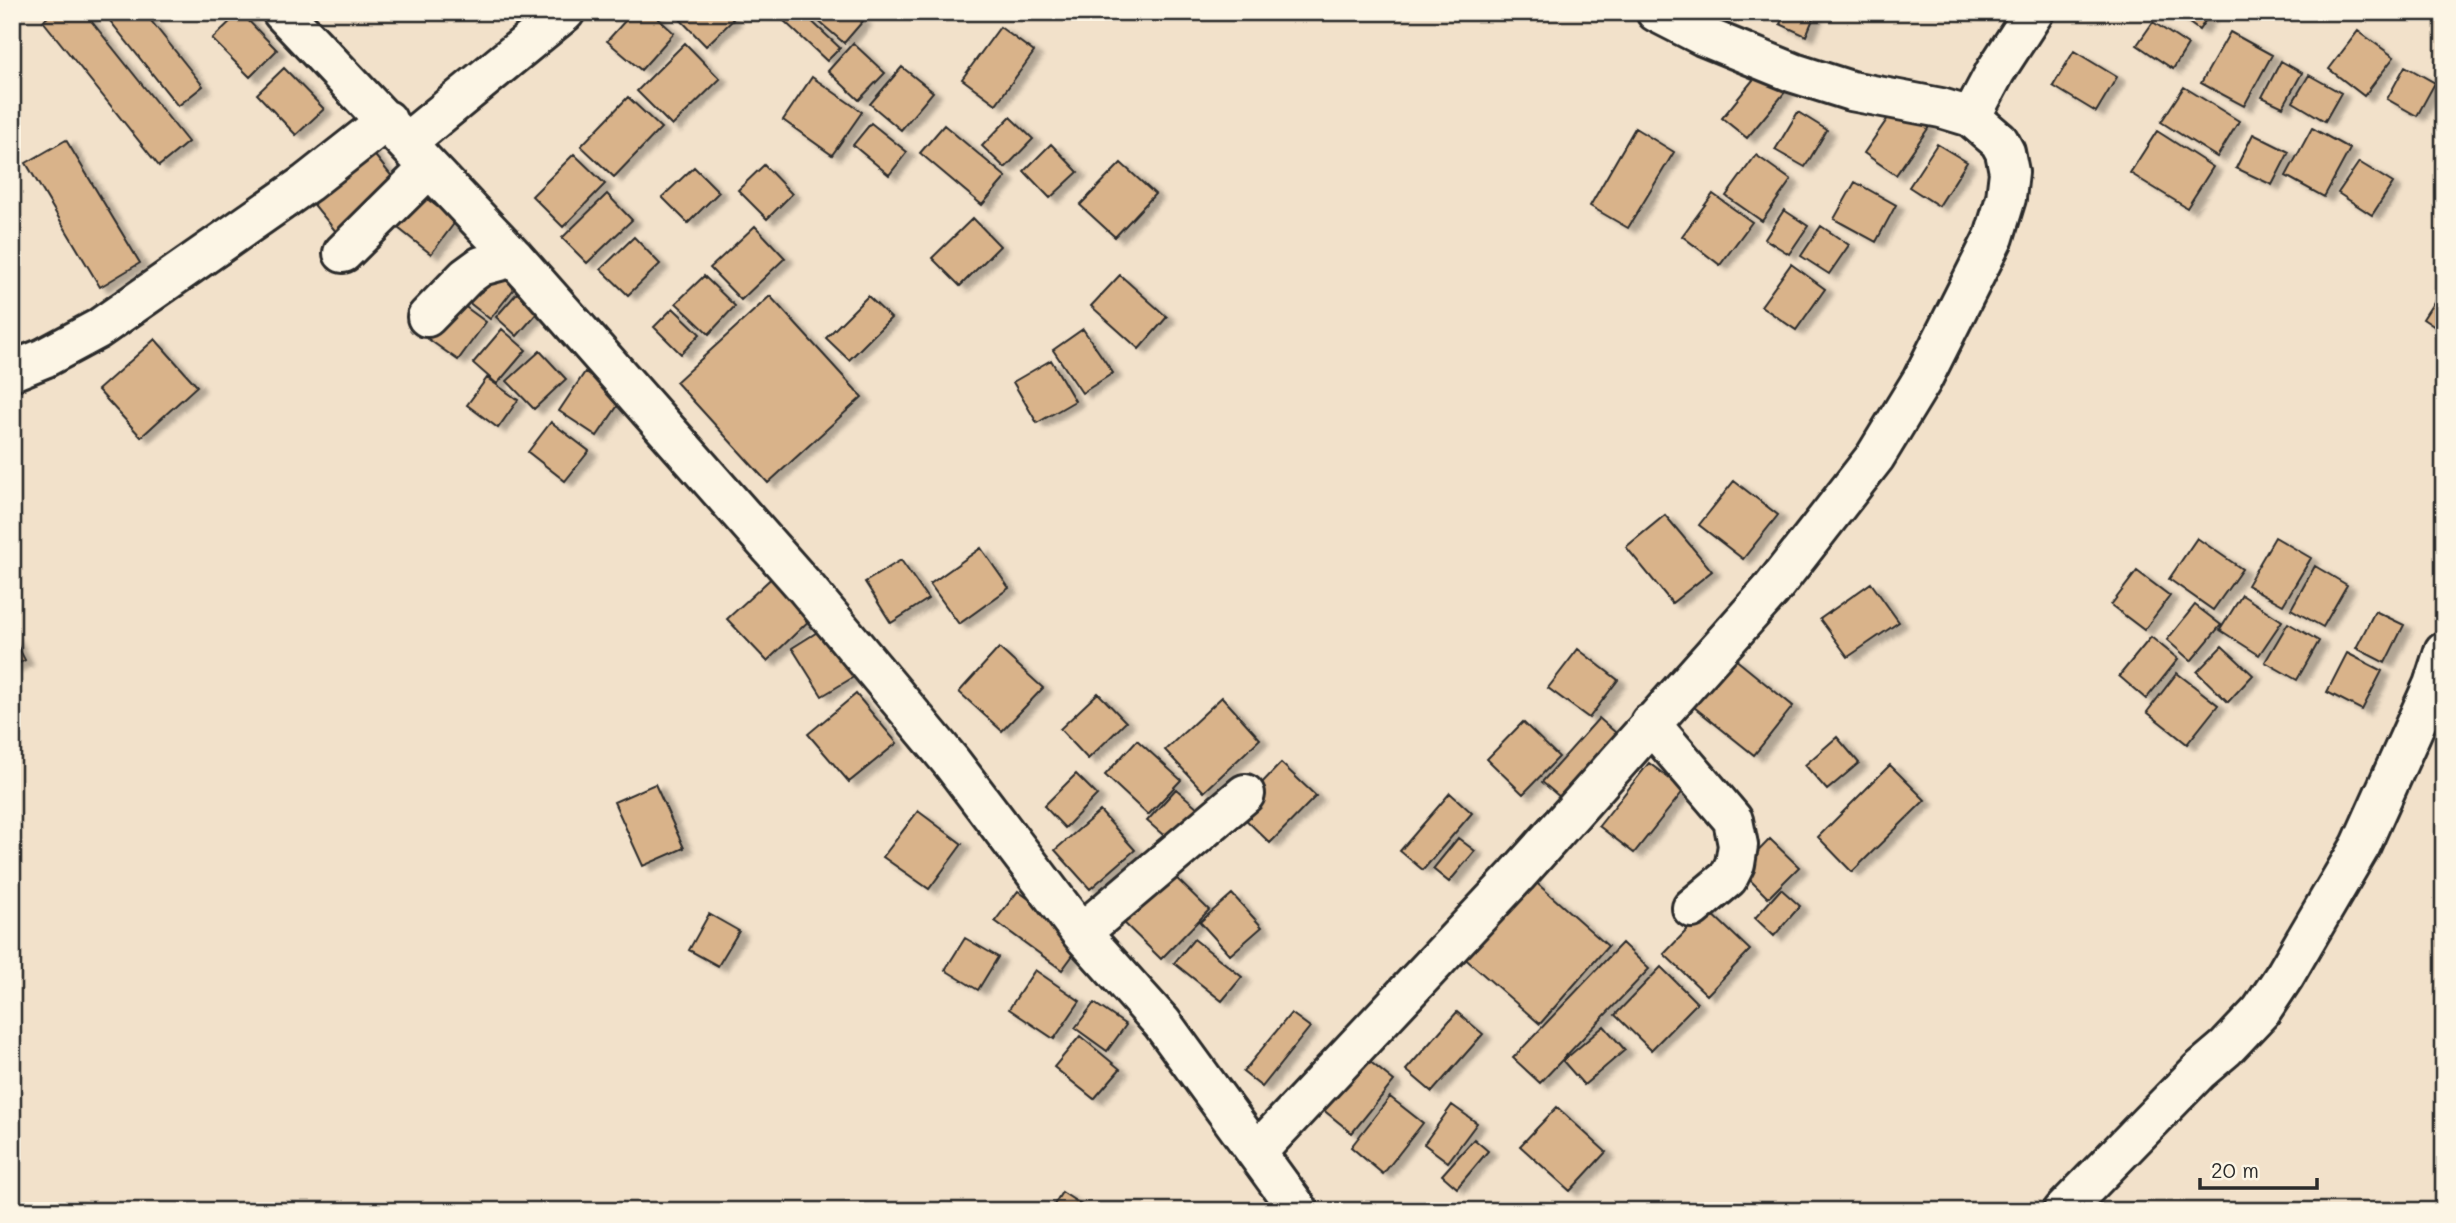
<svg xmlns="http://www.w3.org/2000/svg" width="2456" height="1223" font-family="Mali,sans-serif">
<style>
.building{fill:#d9b38a;stroke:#2b2b2b;stroke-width:2;filter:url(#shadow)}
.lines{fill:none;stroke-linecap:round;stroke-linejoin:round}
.minor-casing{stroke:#2b2b2b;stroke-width:44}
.minor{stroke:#fcf5e5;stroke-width:38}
</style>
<defs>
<filter id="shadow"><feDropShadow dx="8" dy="4.5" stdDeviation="2" flood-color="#0004"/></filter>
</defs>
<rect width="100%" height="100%" fill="#f2e1ca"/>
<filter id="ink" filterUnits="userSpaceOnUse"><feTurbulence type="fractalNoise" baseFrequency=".0143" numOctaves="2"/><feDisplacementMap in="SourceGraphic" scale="14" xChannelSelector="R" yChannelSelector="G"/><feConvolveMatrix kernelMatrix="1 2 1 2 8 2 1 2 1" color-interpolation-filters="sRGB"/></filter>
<g filter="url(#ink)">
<!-- building -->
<path class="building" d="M54 12H84L188 142 159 166 43 21Z
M103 12H144L203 86 178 106Z
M240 12 277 50 250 77 212 39Z
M633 12H651L674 33 641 70 607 41Z
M673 12H726L733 20 706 46Z
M790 12H802L840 48 827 61 783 20Z
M821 12H852L863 21 844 43 816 19Z
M1785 12H1816L1806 36 1780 24Z
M2174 12H2211L2199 30Z
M2153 22 2188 45 2173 69 2137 45Z
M1000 27 1034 52 996 104 962 79Z
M2358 31 2394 57 2364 96 2329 69Z
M2230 32 2272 55 2244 106 2201 83Z
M685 43 720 79 672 126 637 91Z
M853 43 885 73 859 100 828 71Z
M2074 51 2117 77 2096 112 2053 86Z
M2281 61 2302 73 2283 107 2262 97Z
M1766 64 1791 85 1747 138 1722 118Z
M2405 66 2435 83 2417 116 2387 99Z
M902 67 933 92 901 130 870 104Z
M284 68 324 109 296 135 257 94Z
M2309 75 2341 93 2325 121 2293 102Z
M812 77 862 112 832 155 783 120Z
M2184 87 2239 121 2217 157 2161 122Z
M628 97 661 128 614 177 581 146Z
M1897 105 1929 127 1896 175 1864 153Z
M1798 112 1827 130 1805 167 1775 150Z
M1010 117 1033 139 1005 168 982 146Z
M871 123 907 152 889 175 853 145Z
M944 125 1006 177 982 205 920 153Z
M1635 128 1674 152 1628 228 1590 206Z
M2312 128 2350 149 2324 197 2286 176Z
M2157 131 2213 167 2187 208 2130 173Z
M2253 134 2289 152 2272 185 2236 168Z
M66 140 140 263 100 287 26 163Z
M1051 144 1078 172 1050 198 1024 171Z
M1937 144 1967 162 1939 206 1909 187Z
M368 147 402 189 341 238 307 196Z
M574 154 605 184 563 227 532 196Z
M1756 155 1791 180 1762 221 1726 196Z
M2359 162 2393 183 2372 215 2338 193Z
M1121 163 1155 194 1115 237 1080 205Z
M764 165 792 194 767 219 738 190Z
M694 167 719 192 688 223 662 197Z
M1855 182 1896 205 1876 242 1834 219Z
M418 192 456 221 431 254 393 224Z
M607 194 632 220 587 263 562 238Z
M1713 194 1752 222 1720 265 1682 236Z
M1784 210 1808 226 1789 254 1765 239Z
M973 218 1000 246 960 286 932 258Z
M755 226 785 258 741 300 710 268Z
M1821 226 1849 245 1829 274 1801 256Z
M634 237 660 264 628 295 601 269Z
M1791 264 1825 289 1796 330 1761 306Z
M494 266 517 285 490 319 467 301Z
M1120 275 1167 317 1139 349 1091 306Z
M704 276 735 306 709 334 676 303Z
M2441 291 2444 293V333L2423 319Z
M517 293 538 312 517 336 496 317Z
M770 296 862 397 768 483 676 382Z
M868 296 891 318 849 360 826 338Z
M452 297 486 322 458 360 424 336Z
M673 308 700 334 681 354 654 327Z
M502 329 526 350 497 384 473 363Z
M1083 329 1113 373 1082 393 1053 350Z
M155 339 197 386 141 437 98 390Z
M540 351 566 379 534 409 507 381Z
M1051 360 1075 401 1037 423 1013 382Z
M585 372 623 398 597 436 559 411Z
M487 378 518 400 498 428 467 405Z
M551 422 589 451 565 481 528 452Z
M1734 481 1778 515 1743 559 1699 525Z
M1665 515 1712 571 1672 603 1626 547Z
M2275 537 2311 558 2283 605 2247 585Z
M2197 538 2242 569 2213 610 2169 579Z
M981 548 1009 588 959 624 930 584Z
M901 560 928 599 891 623 865 582Z
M2315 566 2347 585 2323 627 2291 609Z
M2137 571 2170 596 2144 630 2111 605Z
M778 572 817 613 767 661 727 619Z
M1871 583 1899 622 1848 657 1820 619Z
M2242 595 2282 621 2259 655 2220 630Z
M2195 605 2221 625 2191 661 2167 640Z
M2375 611 2404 625 2385 663 2356 648Z
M2288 623 2319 641 2297 680 2265 662Z
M827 626 857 675 822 696 792 648Z
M12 635 25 660 12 667Z
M2151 637 2178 659 2146 699 2119 676Z
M2222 646 2253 675 2228 702 2197 672Z
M999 648 1043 688 1002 731 959 692Z
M1578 649 1618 680 1589 718 1548 688Z
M2347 653 2382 671 2362 710 2327 692Z
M1734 658 1793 706 1754 755 1694 707Z
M2177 673 2218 705 2187 744 2147 712Z
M1098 693 1126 722 1088 759 1060 729Z
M856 694 897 743 849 782 808 734Z
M1222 697 1260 739 1204 792 1165 750Z
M1599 718 1624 740 1567 803 1542 782Z
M1523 722 1559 757 1523 794 1487 759Z
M1837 737 1859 763 1827 790 1805 765Z
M1137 740 1181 780 1148 815 1105 775Z
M1281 763 1316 796 1270 843 1236 810Z
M1649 763 1684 790 1634 853 1599 826Z
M1890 765 1925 800 1852 872 1818 837Z
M1076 774 1097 795 1065 828 1044 806Z
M655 784 684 848 643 866 614 802Z
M1176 789 1206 815 1177 847 1147 821Z
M1450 793 1472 813 1423 870 1400 851Z
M918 811 962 844 929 889 883 857Z
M1100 811 1135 850 1090 889 1055 850Z
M1458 838 1475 851 1449 882 1433 869Z
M1770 839 1799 867 1768 898 1740 870Z
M1164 866 1209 910 1161 959 1115 914Z
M1523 871 1608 946 1540 1024 1454 949Z
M1781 889 1800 906 1774 936 1755 918Z
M1018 891 1084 940 1062 970 995 921Z
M1232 894 1262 927 1230 955 1200 922Z
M1707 909 1750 950 1707 995 1664 954Z
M709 914 739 931 718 966 689 950Z
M965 938 998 957 978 990 945 970Z
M1194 939 1242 977 1222 1001 1174 963Z
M1622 943 1649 969 1540 1083 1513 1058Z
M1661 967 1697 1003 1651 1050 1615 1015Z
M1035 970 1080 1001 1054 1039 1009 1009Z
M1094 1003 1126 1025 1107 1051 1075 1028Z
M1457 1012 1483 1034 1432 1092 1406 1070Z
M1291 1013 1310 1027 1262 1087 1243 1072Z
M1604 1026 1625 1050 1584 1085 1563 1061Z
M1080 1036 1120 1069 1094 1099 1054 1067Z
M1358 1052 1394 1081 1352 1133 1316 1104Z
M1390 1097 1423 1123 1383 1174 1351 1147Z
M1452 1105 1477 1123 1448 1162 1424 1144Z
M1557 1107 1606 1152 1570 1191 1520 1146Z
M1474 1139 1488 1151 1457 1188 1442 1175Z
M1062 1192 1091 1211H1050Z"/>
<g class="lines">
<!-- minor casing -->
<g class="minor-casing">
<path id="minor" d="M282 12 514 257 807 589 952 763 1081 933 1162 1023 1299 1211
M1971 117 1995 72 2034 12
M407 142 565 12
M343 253 429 168
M427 317 466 277 481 266 514 257
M12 371 44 358 98 329 307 183 387 120
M1650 723 1733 820 1738 845 1735 864 1728 878 1692 908
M1081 933 1245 794
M1257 1152 1517 875 1772 589 1875 457 1922 380 1994 237 2006 198 2009 172 2005 152 1999 141 1971 117 1941 108 1851 91 1794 73 1703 36 1656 12
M2063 1211 2199 1071 2226 1048 2261 1011 2285 975 2361 845 2433 685 2444 651"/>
</g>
<!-- minor -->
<use href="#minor" class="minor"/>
</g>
</g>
<!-- margin -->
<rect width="2456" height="1223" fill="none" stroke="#fcf5e5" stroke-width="42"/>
<rect x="21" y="21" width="2414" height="1181" fill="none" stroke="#2b2b2b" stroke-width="2.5" filter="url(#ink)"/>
<!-- scale -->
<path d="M2200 1178v10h117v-10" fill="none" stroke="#2b2b2b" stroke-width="3.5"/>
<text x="2211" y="1178" font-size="21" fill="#2b2b2b" stroke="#fcf5e5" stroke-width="5" paint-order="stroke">20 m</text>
</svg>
